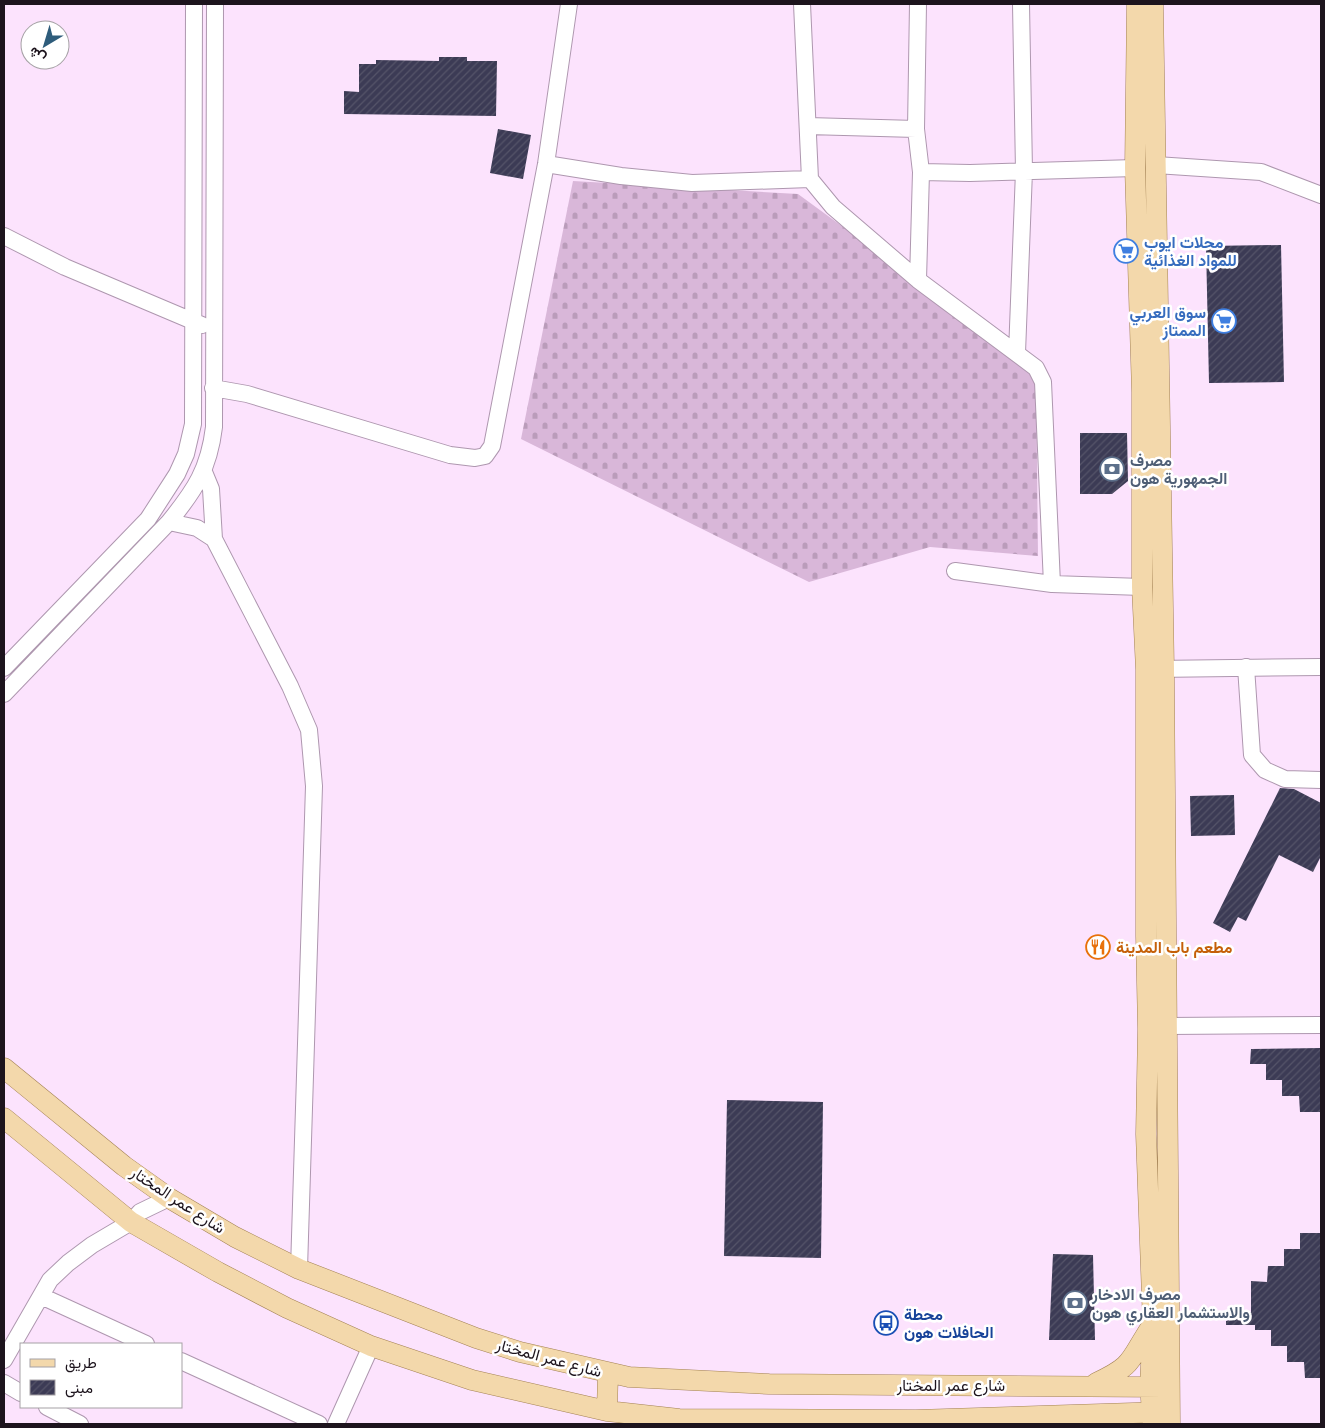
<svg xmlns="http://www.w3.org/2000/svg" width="1325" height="1428" font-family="'Space Grotesk',Vazirmatn,sans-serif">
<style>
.cemetery{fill:url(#cemetery-stones)}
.building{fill:url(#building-hatch)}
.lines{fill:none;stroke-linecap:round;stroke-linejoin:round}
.minor-casing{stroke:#ae97af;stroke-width:18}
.major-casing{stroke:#a38255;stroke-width:21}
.minor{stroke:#fff;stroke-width:16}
.major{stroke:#f3d8ab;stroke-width:20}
.labels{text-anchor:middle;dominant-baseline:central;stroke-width:5;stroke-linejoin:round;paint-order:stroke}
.shop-label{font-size:16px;font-weight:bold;fill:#366cbe;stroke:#fff;text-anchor:start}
.service-label{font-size:16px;font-weight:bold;fill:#4e5e75;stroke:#fff;text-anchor:start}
.food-label{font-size:16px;font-weight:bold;fill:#c56008;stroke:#fff;text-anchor:start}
.street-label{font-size:16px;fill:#1d141d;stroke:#fff}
.transit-label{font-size:16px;font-weight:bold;fill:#164399;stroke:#fff;text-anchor:start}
</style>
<defs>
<pattern id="cemetery-stones" width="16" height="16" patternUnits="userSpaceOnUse" patternTransform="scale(1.25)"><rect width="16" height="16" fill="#d9b7d9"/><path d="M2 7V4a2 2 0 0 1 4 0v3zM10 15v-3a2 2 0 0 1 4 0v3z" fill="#ba9cba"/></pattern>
<pattern id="building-hatch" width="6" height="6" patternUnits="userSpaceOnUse" patternTransform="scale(1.25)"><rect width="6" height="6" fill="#3c3b55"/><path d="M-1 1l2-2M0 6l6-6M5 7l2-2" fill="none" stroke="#555469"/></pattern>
</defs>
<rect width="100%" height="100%" fill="#fce3fd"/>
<!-- cemetery -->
<path class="cemetery" d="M573 181 798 194 1036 368 1038 556 930 547 809 582 521 439Z"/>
<!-- building -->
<path class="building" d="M439 57H467V61H497L496 116 344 114V91L359 92V64H376V60L439 61Z
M498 129 531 135 523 179 490 173Z
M1281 245 1284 382 1209 383 1206 246Z
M1080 433H1127L1128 481 1112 494H1080Z
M1280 788 1294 789 1321 803V856L1313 872 1279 855 1246 921 1238 917 1230 932 1213 923Z
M1234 795 1235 835 1191 836 1190 796Z
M1321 1048V1112H1300L1299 1096H1282V1080H1266V1064H1250L1251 1049Z
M727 1100 823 1102 821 1258 724 1256Z
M1300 1233H1321V1378H1305L1304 1362H1287V1346H1271V1330H1255V1325H1226V1321L1248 1315 1247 1312H1251V1281L1267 1282 1268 1266H1284V1249H1300Z
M1053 1254 1093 1255 1095 1340H1049Z"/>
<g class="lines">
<!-- minor casing -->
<g class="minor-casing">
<path id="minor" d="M802 4 810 179 833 207 918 280 1036 368 1043 382 1052 584
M808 126 916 129
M546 164 621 176 692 183 810 179
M1156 165 1261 172 1321 195
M921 172 970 173 1135 168
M4 236 65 267 202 325
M918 280 921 172 916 129 918 4
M1017 353 1024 171 1021 4
M213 388 247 394 450 455 475 458 485 456 492 446 546 164 569 4
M204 472 211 489 214 539 290 686 309 730 314 786 299 1269
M169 522 197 528 214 539
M955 571 1052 584 1142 587
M1246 667 1252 755 1265 770 1285 779 1321 780
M4 668 148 519 177 474 186 454 193 424 194 4
M1154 669 1321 667
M4 694 169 522C195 490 209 469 214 427L215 4
M1156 1028 1167 1026 1321 1025
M41 1296 146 1344
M4 1360 50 1280 68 1263 92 1245 131 1222 140 1212 169 1198
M181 1361 319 1424
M4 1383 21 1393
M47 1407 80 1424
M336 1424 371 1346"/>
</g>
<!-- major casing -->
<g class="major-casing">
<path id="major" d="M1137 4 1135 168 1142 392V587L1146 670V936L1148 1029 1146 1134 1153 1324 1150 1386 1153 1424
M1153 4 1164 669 1170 1424
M4 1068 124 1166 169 1198 235 1237 299 1269 476 1338 520 1352 629 1377 769 1384 1163 1387
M4 1118 131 1222 218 1272 287 1308 371 1346 472 1380 607 1411 679 1419 916 1420 1164 1412
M1096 1383C1135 1365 1129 1360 1151 1327
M607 1411 608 1374"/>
</g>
<!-- minor -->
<use href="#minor" class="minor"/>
<!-- major -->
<use href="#major" class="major"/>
</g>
<!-- icons -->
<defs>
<g id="supermarket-ring" transform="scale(1.25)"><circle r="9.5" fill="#fff" stroke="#3f7fe0" stroke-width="1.5"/><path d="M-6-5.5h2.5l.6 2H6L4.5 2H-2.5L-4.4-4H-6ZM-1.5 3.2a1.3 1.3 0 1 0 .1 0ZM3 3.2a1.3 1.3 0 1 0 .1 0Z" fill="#3f7fe0"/></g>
<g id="bank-ring" transform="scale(1.25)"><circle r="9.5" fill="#fff" stroke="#5c6f8a" stroke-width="1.5"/><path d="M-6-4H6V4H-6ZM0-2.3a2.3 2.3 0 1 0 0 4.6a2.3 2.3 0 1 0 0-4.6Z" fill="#5c6f8a"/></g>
<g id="restaurant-ring" transform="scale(1.25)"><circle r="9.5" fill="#fff" stroke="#e8710a" stroke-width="1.5"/><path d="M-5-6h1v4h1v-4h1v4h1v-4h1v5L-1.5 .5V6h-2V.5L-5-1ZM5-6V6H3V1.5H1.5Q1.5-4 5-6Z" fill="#e8710a"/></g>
<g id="bus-ring" transform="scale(1.25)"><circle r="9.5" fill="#fff" stroke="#1a4fb4" stroke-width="1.5"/><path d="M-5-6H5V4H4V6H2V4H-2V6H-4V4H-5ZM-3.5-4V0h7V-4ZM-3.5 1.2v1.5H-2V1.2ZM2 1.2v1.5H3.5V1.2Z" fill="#1a4fb4"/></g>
</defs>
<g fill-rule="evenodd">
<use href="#supermarket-ring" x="1126" y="251"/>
<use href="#supermarket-ring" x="1224" y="321"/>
<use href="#bank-ring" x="1112" y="469"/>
<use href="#restaurant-ring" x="1098" y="947"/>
<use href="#bank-ring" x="1075" y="1303"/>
<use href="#bus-ring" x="886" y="1323"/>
</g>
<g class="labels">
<!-- shop labels -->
<g class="shop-label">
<text x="1144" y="242">محلات ايوب<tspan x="1144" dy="18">للمواد الغذائية</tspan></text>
<text x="1206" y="312" text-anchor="end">سوق العربي<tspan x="1206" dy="18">الممتاز</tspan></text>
</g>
<!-- service labels -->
<g class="service-label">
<text x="1130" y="460">مصرف<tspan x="1130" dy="18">الجمهورية هون</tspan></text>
<text x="1092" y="1294">مصرف الادخار<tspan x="1092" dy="18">والاستشمار العقاري هون</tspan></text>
</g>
<!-- food labels -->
<g class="food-label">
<text x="1116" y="947">مطعم باب المدينة</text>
</g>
<!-- street labels -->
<g class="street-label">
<text transform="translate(178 1200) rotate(33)">شارع عمر المختار</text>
<text transform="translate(549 1358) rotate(15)">شارع عمر المختار</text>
<text x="951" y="1385">شارع عمر المختار</text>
</g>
<!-- transit labels -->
<g class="transit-label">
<text x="904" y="1314">محطة<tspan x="904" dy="18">الحافلات هون</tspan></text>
</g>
</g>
<!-- border -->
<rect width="1325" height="1428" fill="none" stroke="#1d141d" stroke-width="10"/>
<!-- legend -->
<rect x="20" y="1343" width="162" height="65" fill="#ffffff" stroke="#a5a1a5"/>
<rect x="30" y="1359" width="25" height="8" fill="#f3d8ab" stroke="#a5a1a5"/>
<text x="65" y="1368" font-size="15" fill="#1d141d">طريق</text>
<rect x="30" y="1380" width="25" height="15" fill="url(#building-hatch)" stroke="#a5a1a5"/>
<text x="65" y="1393" font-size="15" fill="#1d141d">مبنى</text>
<!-- north arrow -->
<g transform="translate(45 45) rotate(218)"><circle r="24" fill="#ffffff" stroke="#a5a1a5"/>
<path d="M0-4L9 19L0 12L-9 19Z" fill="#2e5c7b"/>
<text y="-8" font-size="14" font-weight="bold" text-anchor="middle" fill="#1d141d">ش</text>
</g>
</svg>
